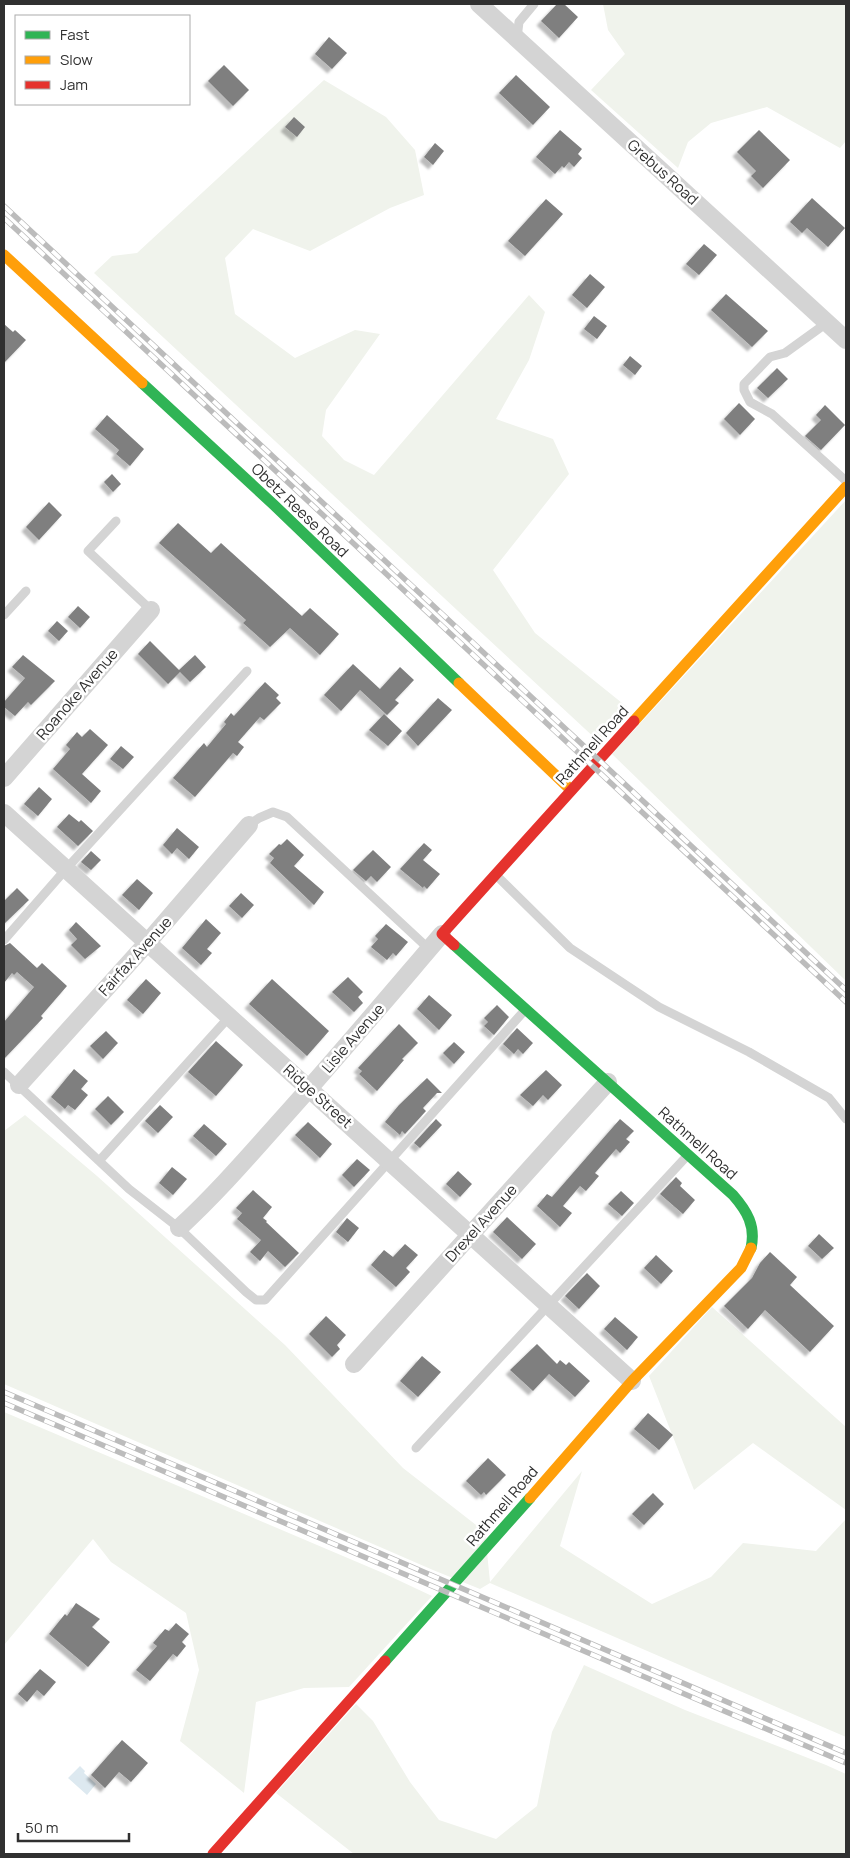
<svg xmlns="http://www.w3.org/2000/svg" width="850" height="1858" font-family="Manrope,sans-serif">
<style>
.green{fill:#f0f3ec}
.water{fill:#dde9f0}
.building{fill:#7f7f7f;filter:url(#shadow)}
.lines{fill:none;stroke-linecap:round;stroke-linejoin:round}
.lane{stroke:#d4d4d4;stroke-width:9}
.street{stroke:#d4d4d4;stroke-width:18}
.fast{stroke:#30b455;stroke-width:11}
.slow{stroke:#ff9f0a;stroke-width:11}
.jam{stroke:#e5322d;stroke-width:11}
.rail-casing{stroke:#bcbcbc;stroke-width:5.5}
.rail{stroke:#fff;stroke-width:4;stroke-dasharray:11;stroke-linecap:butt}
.labels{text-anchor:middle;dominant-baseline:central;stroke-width:5;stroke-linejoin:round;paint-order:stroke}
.street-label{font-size:15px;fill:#303030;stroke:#fff}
</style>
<defs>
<filter id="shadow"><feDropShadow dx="-4.5" dy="4.5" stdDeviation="1" flood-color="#0004"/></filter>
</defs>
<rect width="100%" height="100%" fill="#fff"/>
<!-- green -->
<path class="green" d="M603 4H846V141L840 148 767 107 711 123 688 142 678 168 591 90 625 54 608 30Z
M324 80 386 117 415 150 424 195 390 208 310 251 253 229 225 258 235 314 295 358 355 330 380 334 326 410 322 436 344 460 374 475 529 295 545 312 529 360 496 419 553 439 569 474 493 570 535 633 627 707 598 741 94 273 112 256 137 253Z
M846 500V981L612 754Z
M25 1115 97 1176 285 1345 403 1468 485 1532 490 1582 582 1471 560 1546 652 1604 711 1577 743 1543 816 1551 846 1519V1737L490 1583 480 1589 433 1570 4 1384V1131Z
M712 1307 846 1427V1510L753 1443 694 1490 649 1376Z
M4 1412 383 1573 432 1596 349 1687 304 1688 256 1702 244 1793 180 1741 199 1670 186 1613 111 1562 93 1539 4 1645Z
M584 1665 685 1710 826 1765 846 1774V1854H354L276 1793 356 1704 373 1721 410 1782 439 1820 496 1839 537 1806 552 1732Z"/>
<!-- water -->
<path class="water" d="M80 1766 85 1771 84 1773 96 1784 87 1795 68 1778Z"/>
<!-- building -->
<path class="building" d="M557 4H564L578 17 559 38 541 21Z
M329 37 347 53 332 69 315 54Z
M224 65 249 90 233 106 208 81Z
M516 75 550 107 533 125 499 93Z
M294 117 305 127 297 137 285 127Z
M560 130 582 149 578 154 582 158 574 167 569 162 564 168 562 166 555 174 536 157Z
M759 130 790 160 763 188 751 176 756 171 737 152Z
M435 143 444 151 433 165 424 157Z
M812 198 845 228 828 247 807 228 802 233 790 222Z
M546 199 563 214 525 256 508 241Z
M704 244 717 255 699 275 686 264Z
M590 274 605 287 587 308 572 295Z
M726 294 768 331 752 347 711 310Z
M594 316 607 326 597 339 584 329Z
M4 324 13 332 15 330 26 340 4 363Z
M630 356 642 366 635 375 623 365Z
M777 368 788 379 768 398 757 388Z
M739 403 755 419 740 435 724 419Z
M825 405 845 425 821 450 805 436 821 420 816 415Z
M107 415 144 449 130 466 116 454 119 450 95 429Z
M112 474 121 484 113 492 104 482Z
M49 502 62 515 39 540 26 527Z
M178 523 211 553 221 543 302 616 310 608 339 634 320 655 290 628 270 647 243 623 246 620 159 543Z
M78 606 90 617 80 628 68 617Z
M57 621 68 631 59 641 48 631Z
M150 641 179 670 195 655 206 667 190 682 180 672 168 684 138 654Z
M23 655 55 681 31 705 28 702 15 716 4 707V702L25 678 12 667Z
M353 664 380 689 400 667 414 680 395 700 399 703 387 715 360 690 341 711 324 695Z
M265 682 279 695 276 698 281 703 264 720 260 717 238 742 244 747 237 756 233 753 195 797 173 778 204 743 207 747 226 724 224 722 231 713 234 716Z
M438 698 452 710 418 746 406 733Z
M384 714 402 731 388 746 369 730Z
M90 729 108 745 82 774 101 791 91 803 53 769 70 749 66 745 77 732 82 737Z
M121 746 134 757 123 769 110 759Z
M39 787 52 799 38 816 24 804Z
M69 814 79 822 81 820 93 831 78 846 57 827Z
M177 828 199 847 189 859 177 848 172 854 163 845Z
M287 839 304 855 294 866 324 892 314 905 270 863 274 858 269 854 279 844 281 845Z
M424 843 432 850 423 860 440 874 427 889 424 886 423 888 400 869Z
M373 850 391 867 377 882 371 876 366 881 353 870Z
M91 851 101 860 91 870 81 862Z
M137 879 153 893 139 910 122 895Z
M17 888 29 900 4 924V901Z
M241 893 254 905 242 918 229 906Z
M206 919 221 933 207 949 212 953 201 965 182 948Z
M76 922 101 946 85 959 71 945 77 939 69 930Z
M386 924 408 942 396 956 393 953 387 960 371 947 378 939 375 936Z
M10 943 37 968 42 963 67 986 41 1016 43 1018 4 1059V1022L34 987 17 972 14 975 12 973 4 983V946Z
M348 977 363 992 358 997 363 1003 354 1012 332 992Z
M146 979 161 993 143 1014 127 1000Z
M272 979 329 1031 307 1056 249 1004Z
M429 995 452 1015 439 1030 417 1009Z
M497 1005 509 1017 494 1035 484 1026 488 1022 484 1018Z
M399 1024 418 1043 402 1059 404 1060 377 1091 359 1074 362 1071 358 1068Z
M517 1028 533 1043 523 1054 518 1049 514 1054 503 1044Z
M106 1031 118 1043 103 1059 90 1046Z
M216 1041 243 1065 216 1096 188 1072Z
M454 1042 465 1052 454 1064 443 1053Z
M74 1069 88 1081 81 1089 88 1095 75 1110 68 1105 65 1109 51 1097Z
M546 1070 562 1085 548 1100 543 1095 533 1106 520 1095Z
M427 1078 442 1093H437L423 1108 426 1111 405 1134 402 1131 400 1135 385 1122 399 1105Z
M108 1096 124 1112 111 1125 95 1109Z
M160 1105 173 1117 158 1133 145 1121Z
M436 1119 442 1125 420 1148 414 1143Z
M620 1119 634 1131 626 1139 630 1142 620 1153 616 1149 595 1173 599 1176 586 1191 580 1186 563 1206 572 1213 560 1227 537 1206 547 1194 552 1197Z
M308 1122 332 1144 320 1158 295 1135Z
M204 1124 227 1144 216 1156 193 1136Z
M357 1159 370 1170 354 1187 342 1175Z
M172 1167 187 1179 173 1195 159 1183Z
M458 1171 472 1184 460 1197 446 1184Z
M676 1177 682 1183 680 1186 695 1200 683 1214 660 1194Z
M253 1190 272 1207 263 1218 267 1221 266 1222 299 1253 285 1267 268 1251 260 1261 250 1252 261 1240 237 1219 242 1213 236 1208Z
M621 1191 634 1203 622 1216 608 1204Z
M507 1217 536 1244 522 1259 493 1232Z
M347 1218 359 1228 348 1242 336 1232Z
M819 1234 834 1248 822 1259 808 1246Z
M405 1244 418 1255 406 1268 410 1272 396 1287 371 1265 384 1250 393 1257Z
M770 1252 797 1277 790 1285 834 1326 810 1352 765 1310 748 1329 724 1306 752 1278 760 1263Z
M656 1255 673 1271 661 1284 644 1268Z
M587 1273 600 1286 579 1309 565 1296Z
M326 1316 346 1335 337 1345 340 1349 332 1357 309 1334Z
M615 1317 638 1337 627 1350 604 1329Z
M537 1344 557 1364 560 1360 566 1365 569 1362 590 1381 575 1397 549 1374 533 1391 510 1370Z
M422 1356 441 1372 418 1397 400 1381Z
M648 1413 673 1435 659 1450 634 1429Z
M488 1458 506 1475 486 1495 484 1492 481 1495 466 1481Z
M653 1493 664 1504 644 1525 632 1514Z
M76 1603 100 1619 92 1627 110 1642 88 1667 49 1634 65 1614 67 1616Z
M176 1623 189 1634 182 1642 186 1646 177 1657 173 1654 150 1681 136 1670 157 1646 153 1643 165 1629 169 1631Z
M40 1669 56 1682 44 1696 37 1690 27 1702 18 1694Z
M122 1740 148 1763 131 1782 119 1772 105 1788 91 1775Z"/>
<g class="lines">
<!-- lane -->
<path class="lane" d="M517 38 519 22 534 4
M828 322 785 353 770 357 744 384V390L750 402 772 414 846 481
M116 521 88 551 151 610
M4 615 26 591
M249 825 259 818 273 812 287 817 429 949
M497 876 570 948 659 1007 749 1052 829 1098 846 1119
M4 940 66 869 247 671
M4 1072 129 1189 179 1228 246 1292 256 1300H265L525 1010
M99 1161 230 1016
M416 1448 686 1157"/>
<!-- street -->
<path class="street" d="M479 4 846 340
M4 778 151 610
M4 813 632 1381
M19 1085 148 942 249 825
M179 1228C216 1194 248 1157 281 1120 336 1059 389 996 442 934
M354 1364 608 1082"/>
<!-- fast -->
<path class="fast" d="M142 383 274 505 459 683
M454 945 733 1195C747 1211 756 1226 751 1248
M385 1661 530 1498"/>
<!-- slow -->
<path class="slow" d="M4 255 142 383
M459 683 571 790
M634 721 846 487
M530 1498 632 1381 741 1268 751 1248"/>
<!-- jam -->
<path class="jam" d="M454 945 442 934 634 721
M213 1854 385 1661"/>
<!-- rail casing -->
<g class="rail-casing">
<path id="rail" d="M4 206 846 990
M4 218 846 1002
M4 1392 846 1753
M4 1403 846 1763"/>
</g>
<!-- rail -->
<use href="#rail" class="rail"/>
</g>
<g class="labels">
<!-- street labels -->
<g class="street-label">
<text transform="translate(663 172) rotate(42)">Grebus Road</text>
<text transform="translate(300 510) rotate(44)">Obetz Reese Road</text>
<text transform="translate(77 694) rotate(-49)">Roanoke Avenue</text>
<text transform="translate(592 745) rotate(-48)">Rathmell Road</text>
<text transform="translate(135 956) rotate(-48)">Fairfax Avenue</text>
<text transform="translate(353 1038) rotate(-49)">Lisle Avenue</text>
<text transform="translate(318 1096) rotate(42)">Ridge Street</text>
<text transform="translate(698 1143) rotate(42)">Rathmell Road</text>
<text transform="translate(481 1223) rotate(-48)">Drexel Avenue</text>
<text transform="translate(502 1506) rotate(-49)">Rathmell Road</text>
</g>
</g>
<!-- border -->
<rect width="850" height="1858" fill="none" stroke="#303030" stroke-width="10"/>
<!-- legend -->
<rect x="15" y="15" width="175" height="90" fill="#ffffff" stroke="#acacac"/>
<rect x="25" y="31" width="25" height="8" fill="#30b455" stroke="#acacac"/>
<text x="60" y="40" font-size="15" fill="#303030">Fast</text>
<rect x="25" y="56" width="25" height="8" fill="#ff9f0a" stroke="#acacac"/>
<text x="60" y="65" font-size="15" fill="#303030">Slow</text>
<rect x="25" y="81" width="25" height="8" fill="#e5322d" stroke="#acacac"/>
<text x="60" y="90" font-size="15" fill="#303030">Jam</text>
<!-- scale -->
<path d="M18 1833v8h111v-8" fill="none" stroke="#303030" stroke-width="2.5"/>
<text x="25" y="1833" font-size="15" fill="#303030" stroke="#ffffff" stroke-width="4" paint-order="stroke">50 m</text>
</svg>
